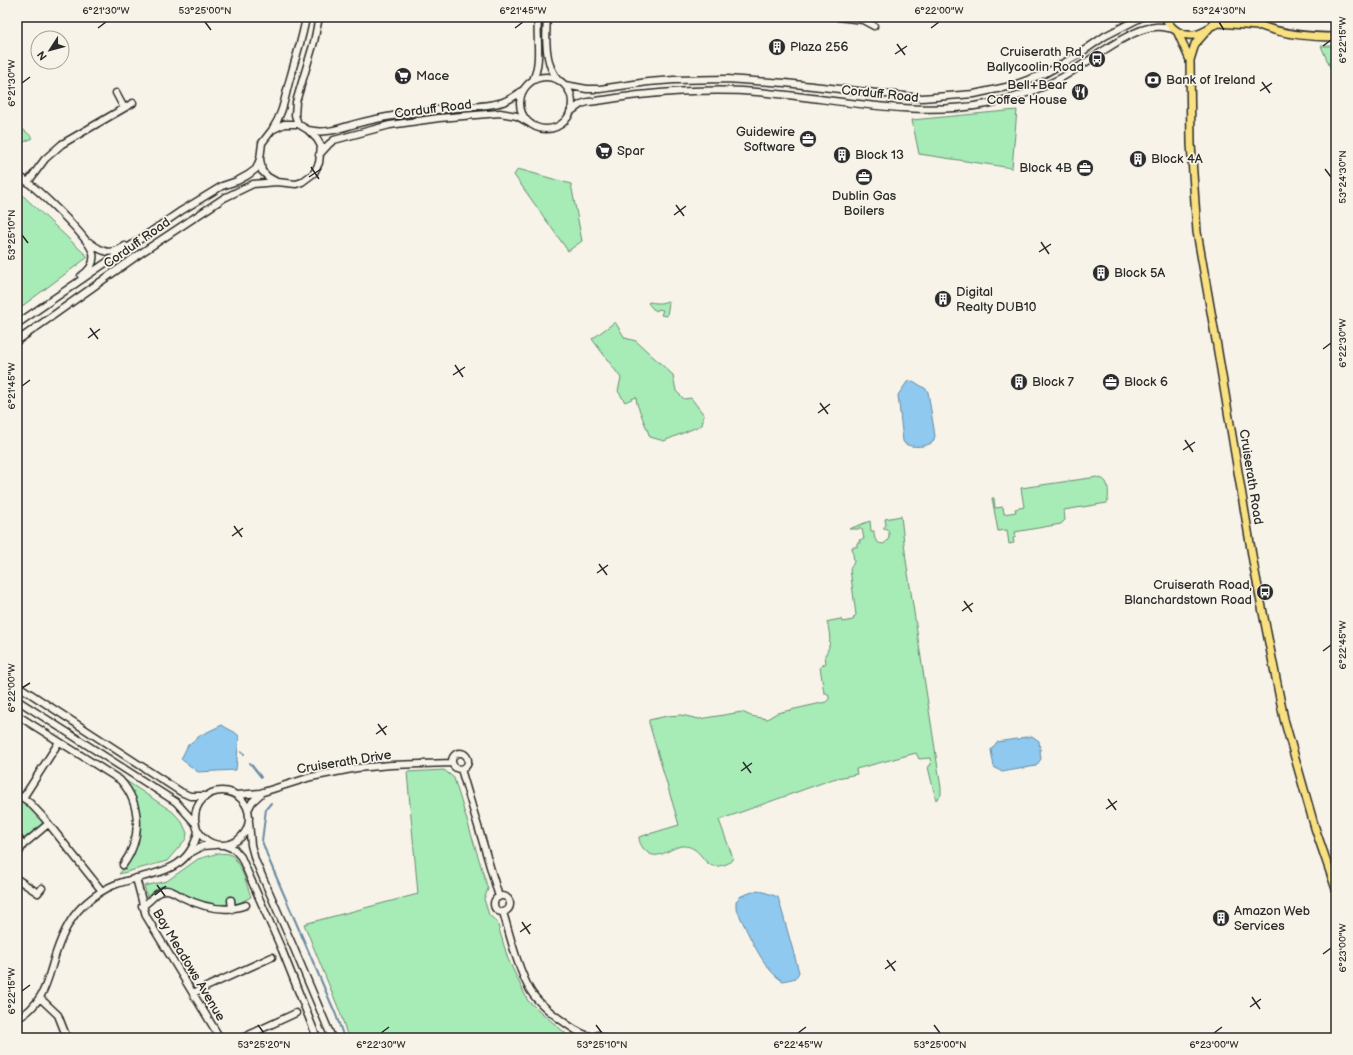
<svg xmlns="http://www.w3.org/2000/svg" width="1353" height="1055" font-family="'Balsamiq Sans',sans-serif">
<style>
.green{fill:#a7ebb7;stroke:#698b71}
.water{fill:#8fc9ef;stroke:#678aa1}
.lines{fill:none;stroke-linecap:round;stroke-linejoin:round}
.stream{stroke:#678aa1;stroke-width:2}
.minor-casing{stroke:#2b2b2b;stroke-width:9}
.major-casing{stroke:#2b2b2b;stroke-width:10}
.minor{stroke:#f7f3e8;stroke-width:6}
.major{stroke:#f9e181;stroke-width:7}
.ticks{fill:none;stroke:#2b2b2b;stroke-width:1.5}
.labels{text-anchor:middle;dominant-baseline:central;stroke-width:3.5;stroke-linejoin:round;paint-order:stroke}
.poi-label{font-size:13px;fill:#2b2b2b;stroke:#f7f3e8;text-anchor:start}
.street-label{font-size:13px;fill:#2b2b2b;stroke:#f7f3e8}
.neatline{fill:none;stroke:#2b2b2b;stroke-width:1.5}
.ticks-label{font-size:10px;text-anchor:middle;fill:#2b2b2b}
</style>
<rect width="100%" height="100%" fill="#f7f3e8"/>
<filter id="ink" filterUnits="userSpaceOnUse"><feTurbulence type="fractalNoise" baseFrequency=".025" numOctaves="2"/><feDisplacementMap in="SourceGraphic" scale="8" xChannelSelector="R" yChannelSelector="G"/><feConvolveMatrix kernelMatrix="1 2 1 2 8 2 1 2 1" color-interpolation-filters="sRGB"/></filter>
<g filter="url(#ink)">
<!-- green -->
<path class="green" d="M1321 46H1336V81Z
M1017 110 1012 168 919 154 912 120Z
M17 124 33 138 17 145Z
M518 169 571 184 582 241 568 251 514 175Z
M17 190 88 257 17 310Z
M667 301 669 302 667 316 661 315 663 310 658 309 657 311 653 309 648 303 649 302C655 303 662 304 667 301Z
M615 322 625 338 636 341 673 375 676 391 684 399 691 398 704 415 702 425 664 441 650 437 637 404 636 397 625 402 618 391 621 378 592 339Z
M1097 477C1100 478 1104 479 1106 482 1109 487 1109 498 1107 503L1064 510 1065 520 1061 524 1015 532 1016 537 1013 538 1014 543 1009 544 1007 530 998 531 992 498H994L995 508 1003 507 1004 514 1016 512 1015 509 1024 507 1021 488Z
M901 516 906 560 941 788V795L936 800 928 767 931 765 930 758 919 759 916 753 856 769 857 774 833 779 719 820 733 858C731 862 728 864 723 865 702 872 705 848 685 846 670 845 657 866 643 848 641 845 639 842 639 837L679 825 649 723V720L667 716 681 715 699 719 742 712 751 716 767 719 777 713 826 702 829 699V696L827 693H824L820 667 826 663 825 655C832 646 830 633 827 622L830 621 841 619 842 622 853 620 854 617 856 615 850 569 854 562 852 547H857V543H860L859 540 864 539 862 529H849L870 521 871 531H874C874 538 875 543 883 544 889 541 891 536 887 529L883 528 886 525 885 519Z
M444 770 454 778 488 889 484 899 489 915 497 922 508 959 528 1001 571 1038H348L340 1012 304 924 418 894 407 772Z
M125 780 173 812 182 822 187 833 186 839 167 861 119 874 133 857 139 836 140 821 137 804Z
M17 795 29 804 45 824 25 840 17 831Z
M219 853C222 854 226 853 229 854 240 858 247 886 251 897L235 905C225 903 216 907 206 905 197 904 179 892 171 887 161 886 155 893 148 900L144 886 167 881 198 859Z"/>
<!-- water -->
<path class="water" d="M913 381 926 389 928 392 935 436 933 442C926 447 913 448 905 444L903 441 898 395 907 382Z
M222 725C227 729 235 731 239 736L236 770 198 772 181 759 188 745 201 735Z
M1032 736 1039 741 1041 759 1036 766 1002 772 994 767 991 750 997 742 1016 739 1018 740 1020 738Z
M758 890 778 897 799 972 796 978 783 981C763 971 746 928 736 908V901L741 896Z"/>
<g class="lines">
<!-- stream -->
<path class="stream" d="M241 752 244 754
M250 763 261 777
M271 803 266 809 262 841 269 860 336 1015 344 1038"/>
<!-- minor casing -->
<g class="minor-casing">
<path id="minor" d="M547 17C546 34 545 52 551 68 553 72 555 75 557 79
M838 17 863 20 874 26
M520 103a26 26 0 1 1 52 0a26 26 0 1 1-52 0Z
M533 80C542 61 536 38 538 17
M565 85 587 89H600L648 82 674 80 727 79 785 83 922 98 974 94 1011 86 1044 74 1076 56 1105 36 1142 17
M116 93 124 108
M570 112 581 104 588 102C605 100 622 97 639 95 678 91 718 89 757 92 834 98 911 118 987 104 1012 99 1036 91 1059 79 1084 66 1129 28 1155 27 1161 26 1167 28 1173 29
M284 124H298L308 130 317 139 321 146 319 163 314 173 302 182 296 184 277 182 268 177 262 171 260 159 262 143 272 130Z
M298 124 295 115 296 102 314 42 319 17
M273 128C284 112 285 94 291 75 296 56 303 37 306 17
M308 130C326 134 338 129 355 124 385 116 415 112 445 109 462 107 487 107 503 102 511 99 517 95 523 90
M319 155 329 144 334 140 390 125 439 118 500 113 517 116 531 124
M17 175C32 183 89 237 93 253 95 263 89 271 81 276
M28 182 45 159 62 144 133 103
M89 242C102 252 110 256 125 246
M17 324 181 211 222 186 237 181 248 175 256 169 260 159
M17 341 141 253 224 198 253 184 277 182
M17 685 181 792 190 796H205
M17 700 176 802 195 823
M17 715 120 780C142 804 142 839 123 865
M452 761a8 8 0 1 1 16 0a8 8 0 1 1-16 0Z
M461 769 499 897
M195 818a27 27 0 1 1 54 0a27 27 0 1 1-54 0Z
M17 794 29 802 44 818 102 891
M237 795 260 793 311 777 357 768 391 765 452 763
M23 798 59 742
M248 810 252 802 263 792
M249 822 251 845 255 860 293 946 332 1038
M17 836 23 845
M224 845 234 849 241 857 282 950 317 1038
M190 853 203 846 215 845
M17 856 23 845 48 824
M136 878 146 916 220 1038
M17 879 38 893 42 888
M494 904a8 8 0 1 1 16 0a8 8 0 1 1-16 0Z
M231 900 232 909
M142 906C151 902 156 891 165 890 171 889 177 894 182 897 202 907 225 913 246 905
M503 912C510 936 518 969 530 990 537 1002 550 1012 561 1020 572 1028 580 1034 593 1037
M193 993 272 957
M40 998 58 1015 67 1038
M17 1019C45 1003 47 980 56 953 62 935 71 915 86 903 94 896 104 889 114 885 148 872 189 876 198 831
M242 1038 296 1013
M592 1038 598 1035 604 1038"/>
</g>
<!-- major casing -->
<g class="major-casing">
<path id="major" d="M1165 17C1173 34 1189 40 1205 31
M1242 17C1269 33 1305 37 1336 37
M1211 26 1219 23 1257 26
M1178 33 1190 60 1191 144 1197 232 1217 346 1254 567 1284 719 1315 828 1336 889
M1190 60 1195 44 1211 26 1216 17"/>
</g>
<!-- minor -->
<use href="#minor" class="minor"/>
<!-- major -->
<use href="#major" class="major"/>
</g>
</g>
<!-- ticks -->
<path class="ticks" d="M205 22 211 30M1219 22 1224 30M98 28 106 22M515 28 523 22M931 28 939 22M897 44 905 55M1323 46 1331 40M895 54 907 46M1262 82 1270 93M22 83 30 77M1260 91 1272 83M311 167 319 179M1325 169 1331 177M309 177 321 169M676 205 684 216M674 215 686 206M22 235 28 243M1041 242 1049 254M1039 252 1051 244M90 328 98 339M88 338 100 329M1323 349 1331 343M455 365 463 377M453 375 465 367M22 386 30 380M820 403 828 414M818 413 830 404M1185 440 1193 452M1183 450 1195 442M234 526 242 537M232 536 243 528M599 564 607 575M597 573 608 565M964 601 972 612M962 611 973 603M1323 651 1331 645M22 688 30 683M378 724 386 735M376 734 387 726M743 762 751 773M741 771 752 763M1108 799 1116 810M1106 809 1117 801M157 885 165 896M155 895 166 886M522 922 530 934M520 932 531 924M1323 954 1331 948M887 960 895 971M885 969 896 961M22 991 30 985M1252 997 1260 1009M1250 1007 1261 999M258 1025 264 1033M596 1025 602 1033M934 1025 940 1033M381 1033 389 1027M798 1033 806 1027M1214 1033 1222 1027"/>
<!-- icons -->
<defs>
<g id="building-disc" transform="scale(0.9)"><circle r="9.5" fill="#2b2b2b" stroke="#f7f3e8"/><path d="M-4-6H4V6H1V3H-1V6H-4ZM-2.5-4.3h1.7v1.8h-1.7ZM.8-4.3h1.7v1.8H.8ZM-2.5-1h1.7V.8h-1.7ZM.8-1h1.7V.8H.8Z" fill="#fff"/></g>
<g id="bus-disc" transform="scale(0.9)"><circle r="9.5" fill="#2b2b2b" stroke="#f7f3e8"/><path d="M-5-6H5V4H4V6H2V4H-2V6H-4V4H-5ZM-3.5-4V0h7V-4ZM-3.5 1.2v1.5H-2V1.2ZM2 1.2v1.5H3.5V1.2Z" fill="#fff"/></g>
<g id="supermarket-disc" transform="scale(0.9)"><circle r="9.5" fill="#2b2b2b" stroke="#f7f3e8"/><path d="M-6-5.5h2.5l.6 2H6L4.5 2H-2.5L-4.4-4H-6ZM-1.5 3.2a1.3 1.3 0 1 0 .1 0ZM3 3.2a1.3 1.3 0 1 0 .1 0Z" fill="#fff"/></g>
<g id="bank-disc" transform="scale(0.9)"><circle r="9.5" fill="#2b2b2b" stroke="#f7f3e8"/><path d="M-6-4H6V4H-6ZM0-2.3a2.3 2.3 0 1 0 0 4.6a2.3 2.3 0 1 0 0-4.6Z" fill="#fff"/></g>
<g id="restaurant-disc" transform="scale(0.9)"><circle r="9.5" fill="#2b2b2b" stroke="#f7f3e8"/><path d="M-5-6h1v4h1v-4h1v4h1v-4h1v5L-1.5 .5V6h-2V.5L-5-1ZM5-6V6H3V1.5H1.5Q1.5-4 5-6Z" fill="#fff"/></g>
<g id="office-disc" transform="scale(0.9)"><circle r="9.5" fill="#2b2b2b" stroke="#f7f3e8"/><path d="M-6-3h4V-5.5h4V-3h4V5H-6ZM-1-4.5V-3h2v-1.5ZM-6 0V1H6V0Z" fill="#fff"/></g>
</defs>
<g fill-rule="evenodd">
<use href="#building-disc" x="777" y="47"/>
<use href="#bus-disc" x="1097" y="59"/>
<use href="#supermarket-disc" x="403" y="76"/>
<use href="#bank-disc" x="1153" y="80"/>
<use href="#restaurant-disc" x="1080" y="92"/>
<use href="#office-disc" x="808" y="139"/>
<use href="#supermarket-disc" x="604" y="151"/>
<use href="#building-disc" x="842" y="155"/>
<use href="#building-disc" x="1138" y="159"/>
<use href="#office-disc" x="1085" y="168"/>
<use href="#office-disc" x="864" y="177"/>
<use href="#building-disc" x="1101" y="273"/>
<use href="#building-disc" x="943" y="299"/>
<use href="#building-disc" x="1019" y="382"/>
<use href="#office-disc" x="1111" y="382"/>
<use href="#bus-disc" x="1265" y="592"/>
<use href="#building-disc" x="1221" y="918"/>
</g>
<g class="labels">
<!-- poi labels -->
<g class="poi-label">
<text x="790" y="47">Plaza 256</text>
<text x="1084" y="52" text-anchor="end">Cruiserath Rd,<tspan x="1084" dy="15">Ballycoolin Road</tspan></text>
<text x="416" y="76">Mace</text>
<text x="1166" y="80">Bank of Ireland</text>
<text x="1067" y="85" text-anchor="end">Bell+Bear<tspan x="1067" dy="15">Coffee House</tspan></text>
<text x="795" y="132" text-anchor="end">Guidewire<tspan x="795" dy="15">Software</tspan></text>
<text x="617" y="151">Spar</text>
<text x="855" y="155">Block 13</text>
<text x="1151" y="159">Block 4A</text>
<text x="1072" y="168" text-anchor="end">Block 4B</text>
<text x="864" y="196" text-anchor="middle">Dublin Gas<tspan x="864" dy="15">Boilers</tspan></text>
<text x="1114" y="273">Block 5A</text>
<text x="956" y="292">Digital<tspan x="956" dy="15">Realty DUB10</tspan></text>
<text x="1032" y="382">Block 7</text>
<text x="1124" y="382">Block 6</text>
<text x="1252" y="585" text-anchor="end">Cruiserath Road,<tspan x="1252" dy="15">Blanchardstown Road</tspan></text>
<text x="1234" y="911">Amazon Web<tspan x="1234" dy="15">Services</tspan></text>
</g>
<!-- street labels -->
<g class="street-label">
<text transform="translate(880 94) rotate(6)">Corduff Road</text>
<text transform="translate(433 109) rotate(-7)">Corduff Road</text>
<text transform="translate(137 243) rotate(-35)">Corduff Road</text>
<text transform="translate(1251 477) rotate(81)">Cruiserath Road</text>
<text transform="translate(344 762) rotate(-9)">Cruiserath Drive</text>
<text transform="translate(189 965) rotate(59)">Bay Meadows Avenue</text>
</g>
</g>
<!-- margin -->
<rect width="1353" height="1055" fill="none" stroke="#f7f3e8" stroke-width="44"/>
<!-- north arrow -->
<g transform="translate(50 50) rotate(234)"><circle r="19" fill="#f7f3e8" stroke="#a5a39c"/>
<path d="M0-3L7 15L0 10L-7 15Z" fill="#2b2b2b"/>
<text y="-6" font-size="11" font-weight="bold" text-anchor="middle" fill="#2b2b2b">N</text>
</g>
<rect x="22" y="22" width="1309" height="1011" class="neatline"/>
<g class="ticks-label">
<text x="106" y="14">6°21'30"W</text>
<text x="205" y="14">53°25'00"N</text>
<text x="523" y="14">6°21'45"W</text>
<text x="939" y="14">6°22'00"W</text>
<text x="1219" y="14">53°24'30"N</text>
<text transform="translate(1342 40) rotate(-90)" y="4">6°22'15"W</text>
<text transform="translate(11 83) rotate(-90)" y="4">6°21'30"W</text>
<text transform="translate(1342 177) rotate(-90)" y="4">53°24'30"N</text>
<text transform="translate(11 235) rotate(-90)" y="4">53°25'10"N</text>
<text transform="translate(1342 343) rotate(-90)" y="4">6°22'30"W</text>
<text transform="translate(11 386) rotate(-90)" y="4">6°21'45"W</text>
<text transform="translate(1342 645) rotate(-90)" y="4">6°22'45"W</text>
<text transform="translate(11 688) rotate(-90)" y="4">6°22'00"W</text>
<text transform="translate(1342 948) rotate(-90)" y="4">6°23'00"W</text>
<text transform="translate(11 991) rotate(-90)" y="4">6°22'15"W</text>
<text x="264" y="1048">53°25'20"N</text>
<text x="381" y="1048">6°22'30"W</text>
<text x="602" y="1048">53°25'10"N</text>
<text x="798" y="1048">6°22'45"W</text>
<text x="940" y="1048">53°25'00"N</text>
<text x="1214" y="1048">6°23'00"W</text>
</g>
</svg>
